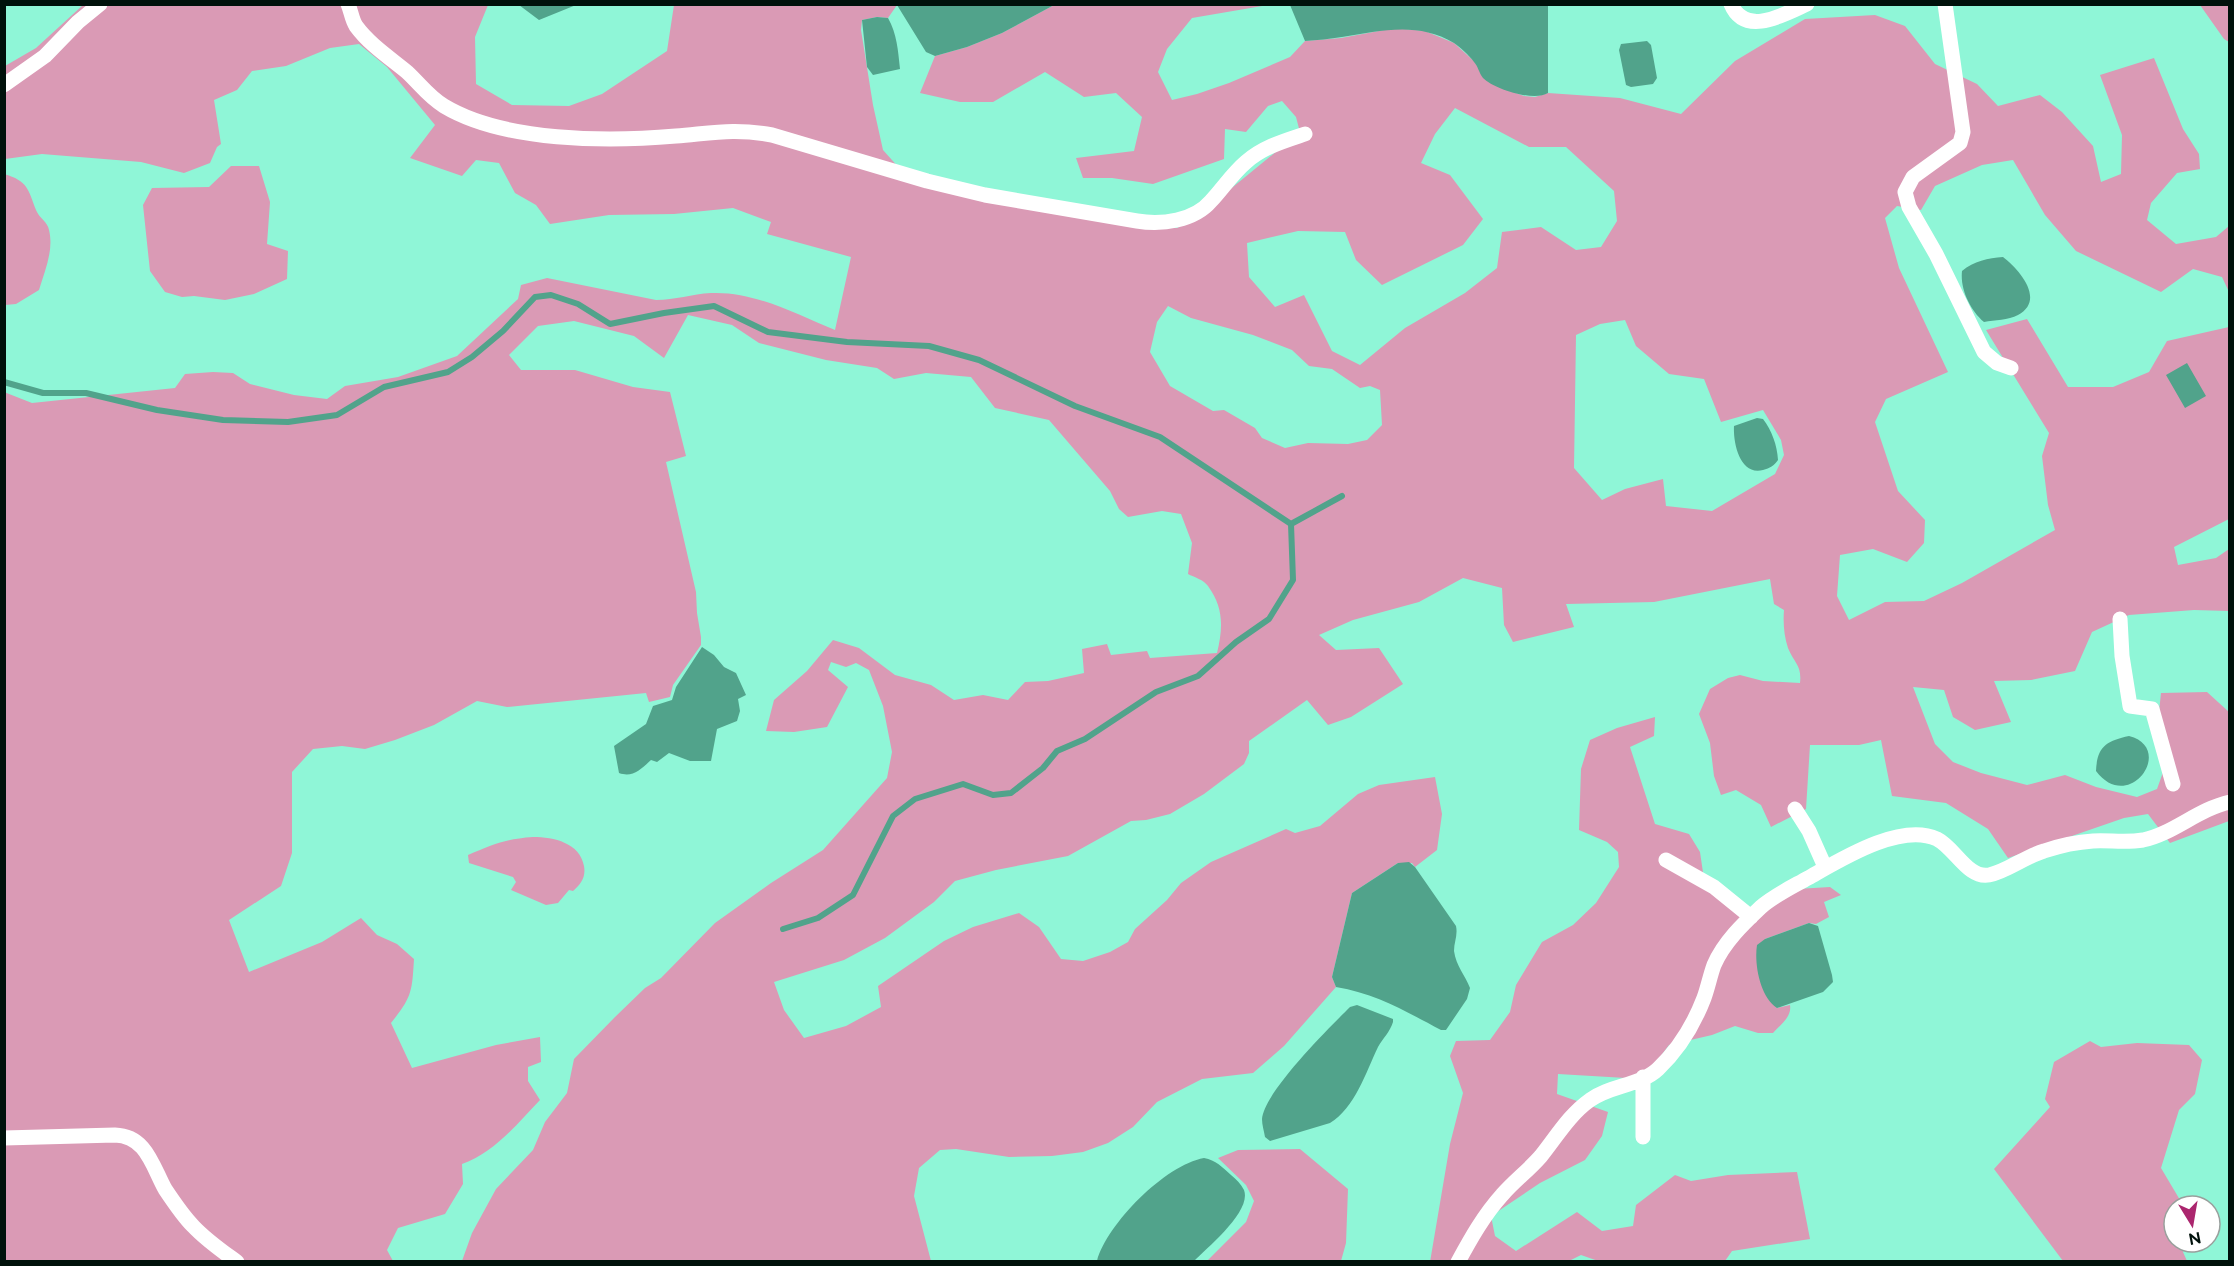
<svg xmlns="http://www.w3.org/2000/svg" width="2234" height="1266" font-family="Raleway,sans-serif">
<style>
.green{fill:#da9ab5;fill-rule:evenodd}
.water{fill:#51a38b}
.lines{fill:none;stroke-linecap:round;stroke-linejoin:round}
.stream{stroke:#51a38b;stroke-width:6}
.minor{stroke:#fff;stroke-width:15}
</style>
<rect width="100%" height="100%" fill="#8ff6d7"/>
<!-- green -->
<path class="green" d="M83 5H488L475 37 476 84 512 105 569 106 602 94 667 51 674 5H897L888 18 877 17 862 20 861 30 873 105 883 150 900 169 1133 227 1177 228 1206 209 1277 151 1302 140 1296 117 1282 101 1268 106 1246 132 1225 129 1224 159 1153 184 1112 178H1083L1076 158 1134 151 1142 117 1116 93 1084 97 1045 72 993 102H960L920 93 935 56 967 47 1002 33 1054 5H1268L1192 18 1167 49 1158 72 1172 100 1197 94 1229 83 1290 57 1305 41 1341 38 1395 28 1425 31 1454 43 1475 62 1484 78 1500 87 1524 96 1535 97 1548 93 1620 98 1681 114 1735 61 1805 19 1875 15 1905 26 1935 64 1977 84 1998 106 2040 95 2062 112 2093 146 2101 182 2121 174 2122 135 2100 75 2154 58 2183 129 2199 154 2200 169 2177 173 2151 203 2147 220 2176 244 2216 237 2229 226V292L2222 277 2193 269 2161 292 2076 251 2045 215 2013 160 1982 165 1935 186 1921 210 1897 206 1885 218 1899 268 1948 372 1886 399 1875 422 1898 491 1925 520 1924 543 1907 562 1873 549 1840 555 1837 596 1849 620 1885 602 1924 601 1962 583 2055 530 2048 505 2042 456 2049 433 1986 330 2027 319 2068 387H2113L2149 372 2167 341 2229 327V519L2174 547 2178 565 2216 558 2229 549V611L2194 610 2129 615 2092 632 2075 671 2031 680 1994 681 2011 722 1975 730 1953 717 1944 690 1913 687 1935 744 1953 762 1981 773 2027 785 2065 775 2096 787 2137 797 2157 789 2166 764 2159 712 2161 693 2207 692 2229 712V821L2170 843 2148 814 2124 818 2008 858 1988 829 1946 803 1892 796 1881 740 1859 745H1810L1806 809 1771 827 1761 805 1736 790 1721 795 1714 776 1710 743 1699 714 1710 689 1728 678 1740 675 1763 681 1800 683C1802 665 1794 663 1788 648 1784 636 1783 623 1784 610L1774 604 1770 579 1654 602 1566 604 1574 627 1513 642 1504 625 1502 588 1463 578 1419 602 1353 620 1319 635 1336 650 1379 648 1403 684 1351 717 1328 725 1307 700 1249 741V753L1244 764 1204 794 1170 814 1146 820 1131 821 1068 856 996 870 955 881 934 902 885 938 844 960 774 982 784 1010 804 1038 846 1026 881 1007 878 986 944 941 973 927 1019 913 1039 927 1061 959 1083 961 1110 952 1128 942 1135 929 1167 900 1181 883 1211 862 1286 829 1295 833 1320 826 1358 794 1379 785 1435 777 1442 814 1437 850 1415 867 1412 863H1398L1352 893 1332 977 1336 987 1284 1046 1253 1073 1202 1079 1157 1102 1133 1127 1108 1143 1083 1152 1052 1156 1009 1157 956 1149 940 1150 919 1168 914 1196 931 1261H462L472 1233 496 1189 533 1150 545 1122 567 1093 574 1059 615 1017 645 988 661 978 715 923 771 883 823 850 887 778 892 752 883 706 869 670 856 663 846 667 831 662 828 670 848 687 827 727 794 732 766 731 774 700 807 671 833 640 859 648 895 675 931 685 954 700 983 695 1008 700 1025 682 1048 681 1084 673 1082 649 1107 644 1111 655 1147 651 1150 658 1217 653C1223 628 1224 608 1208 586 1204 580 1194 577 1188 574L1192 543 1181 514 1162 511 1128 517 1119 509 1110 491 1049 420 995 408 971 377 926 373 894 379 877 368 826 360 759 343 732 325 688 315 664 358 634 336 574 321 538 326 509 355 521 370H575L633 387 670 392 686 456 666 462 696 592 697 613 701 637V645L673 685 670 697 649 702 646 693 507 707 477 701 434 725 395 740 365 749 342 746 313 749 292 772V853L281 886 229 920 249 972 322 942 361 918 377 935 397 944 414 959C412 992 412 997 391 1023L412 1068 496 1045 540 1037 541 1062 528 1067V1081L540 1100C516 1125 495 1152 462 1164L463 1184 445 1214 398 1228 387 1250 393 1261H5L4 392 32 403 175 388 185 374 213 372 233 373 250 384 294 395 327 399 345 386 398 377 457 356 518 299 521 285 547 278 656 300C675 300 692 294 711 293 754 291 796 314 835 330L851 257 767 234 771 222 733 208 674 214 609 215 550 224 536 205 515 193 499 163 476 160 462 176 410 158 435 125 387 67 359 44 330 48 286 66 252 71 237 90 214 100 221 144 217 147 210 163 184 173 141 162 42 154 5 159V66L36 48ZM1455 108 1529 147H1566L1614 191 1617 221 1601 247 1576 250 1541 227 1502 232 1497 268 1465 293 1405 328 1360 365 1332 351 1304 295 1275 307 1249 277 1247 243 1298 231 1345 232 1356 260 1382 285 1463 245 1483 219 1450 175 1421 163 1435 134ZM1168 306 1191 318 1253 335 1292 350 1309 366 1332 369 1360 388 1370 386 1380 390 1382 425 1367 440 1348 444 1308 443 1285 448 1262 438 1255 428 1224 410 1213 411 1170 386 1150 352 1157 322ZM1625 320 1636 346 1669 374 1704 379 1721 422 1763 410 1781 440 1784 455 1775 474 1712 511 1666 506 1663 479 1625 489 1602 500 1574 468 1576 335 1600 324Z
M2200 5H2229V42L2224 39Z
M231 166H259L270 202 267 244 288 251 287 279 254 294 225 300 194 296 182 297 165 292 150 271 143 205 152 188 209 187Z
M4 174C28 181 28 189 36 210 39 218 48 222 49 230 54 250 45 270 39 290L16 304 5 305Z
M1655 717 1654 736 1630 747 1655 824 1689 834 1700 852 1705 886 1757 918 1797 889 1830 887 1841 895 1824 902 1829 917 1816 924 1809 923 1765 939 1777 1008 1790 1005C1792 1017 1781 1024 1773 1033H1758L1735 1026 1712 1035 1669 1045 1652 1068 1626 1078 1558 1074 1557 1094 1608 1112 1602 1136 1585 1160 1540 1183 1491 1216 1495 1236 1516 1251 1577 1212 1602 1231 1633 1226 1636 1205 1675 1175 1691 1181 1728 1175 1797 1172 1810 1239 1732 1251 1725 1261 1601 1262 1581 1255 1567 1262H1430L1450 1144 1463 1093 1450 1056 1456 1041 1490 1040 1510 1012 1516 985 1542 942 1573 925 1596 903 1619 867 1618 852 1607 842 1579 830 1581 769 1590 740 1617 728Z
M533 837C554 837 580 843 584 866 586 877 581 884 573 891L569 890 558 903 546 905 511 890 516 882 513 877 469 863 468 855C494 844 505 839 533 837Z
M2090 1041 2101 1047 2137 1043 2189 1045 2202 1060 2195 1094 2179 1110 2161 1168 2180 1200 2181 1206H2174V1242H2182L2183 1252 2187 1261H2063L1994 1169 2050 1107 2045 1099 2054 1062Z
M1300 1149 1348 1189 1346 1243 1341 1261H1207L1246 1222 1254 1201 1246 1185 1218 1158 1238 1150Z"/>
<!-- water -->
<path class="water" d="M519 5H576L539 20Z
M897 5V4L1054 5 1002 33 967 47 935 56 926 52Z
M1290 5H1548V93C1534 102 1494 89 1483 78 1479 73 1478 66 1474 62 1469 55 1460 47 1454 43 1417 21 1380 31 1342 37 1330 39 1317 40 1305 41Z
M877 17 888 18C897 34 898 50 900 69L873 75 867 67 862 20Z
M1647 41 1651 45 1657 78 1653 84 1631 87 1626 85 1619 50 1621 44Z
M2003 257C2019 269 2046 300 2018 315 2008 320 1995 320 1984 322 1970 310 1960 289 1962 271 1974 261 1988 258 2003 257Z
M2187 363 2206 396 2185 408 2166 375Z
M1757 418 1763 419C1772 431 1777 445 1778 460 1774 466 1770 468 1763 470 1740 476 1733 443 1734 426Z
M702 647 714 655 724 667 736 673 746 695 738 699 740 711 737 721 717 729 711 761H690L669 753 657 762 651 760C641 769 633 778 619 773L614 746 646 724 653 706 672 700 676 687Z
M2129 736C2176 748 2129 815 2096 771 2097 747 2106 741 2129 736Z
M1409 862 1415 867 1456 926C1458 935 1454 942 1454 951 1456 966 1465 975 1470 988L1467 999 1446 1030H1441C1405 1011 1377 994 1336 987L1332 977 1352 893 1398 863Z
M1809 923 1818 926 1832 975 1833 982 1823 992 1777 1008C1760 997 1754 964 1757 945L1765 939Z
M1357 1005 1393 1019V1022C1390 1032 1383 1038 1378 1047 1366 1072 1355 1108 1330 1123L1270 1141 1265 1137C1264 1131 1262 1125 1262 1119 1264 1092 1330 1027 1350 1007Z
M1204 1158C1216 1160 1222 1167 1231 1175 1236 1179 1241 1184 1244 1190 1252 1211 1208 1247 1194 1261H1097C1107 1224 1165 1165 1204 1158Z"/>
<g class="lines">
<!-- stream -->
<path class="stream" d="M4 382 43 393H86L157 410 223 420 288 422 337 415 384 387 448 372 472 357 503 331 535 297 551 295 578 304 610 324 664 313 714 306 768 332 847 342 929 346 979 360 1075 406 1160 437 1291 524
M783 929 818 918 853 895 893 816 915 799 963 784 993 795 1011 793 1043 768 1057 751 1085 739 1156 692 1198 676 1236 642 1269 619 1293 580 1291 524 1342 496"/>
<!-- minor -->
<path class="minor" d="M348 4C351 11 352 20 356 26 369 44 390 58 407 72 419 83 429 97 444 106 504 142 608 142 676 136 713 133 734 128 772 135L927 181 985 195 1137 221C1162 225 1194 221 1211 201 1223 188 1233 173 1246 162 1263 147 1284 141 1305 134
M1731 4C1745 37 1783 15 1807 4
M1945 4 1963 132 1960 143 1913 177 1905 192 1909 207 1936 254 1984 352 1997 363 2011 368
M4 85 45 56 78 22 100 4
M2120 619 2122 656 2130 706 2152 709 2173 784
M1795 809 1809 831 1825 867
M1666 860 1714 887 1751 917
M1643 1077V1137
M4 1138 115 1135C146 1136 152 1165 165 1189 173 1201 183 1216 193 1226 206 1240 222 1251 237 1262
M1458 1262C1471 1238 1484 1215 1502 1195 1514 1181 1529 1170 1541 1156 1557 1136 1569 1115 1590 1100 1610 1085 1640 1086 1658 1069 1678 1050 1694 1024 1704 998 1708 987 1710 976 1714 965 1724 942 1743 924 1761 907 1775 895 1792 887 1808 878 1840 860 1900 822 1937 839 1955 848 1968 879 1989 875 2006 872 2026 856 2044 851 2059 846 2077 842 2093 841 2109 840 2126 843 2143 840 2173 834 2198 809 2230 802"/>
</g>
<!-- border -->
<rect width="2234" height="1266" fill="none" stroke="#00110b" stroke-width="12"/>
<!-- north arrow -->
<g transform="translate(2192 1224) rotate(169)"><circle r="28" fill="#ffffff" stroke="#99a09d" stroke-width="1.5"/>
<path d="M0-4.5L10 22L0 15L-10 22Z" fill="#ab266e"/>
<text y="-9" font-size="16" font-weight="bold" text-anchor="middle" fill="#00110b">N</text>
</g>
</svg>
